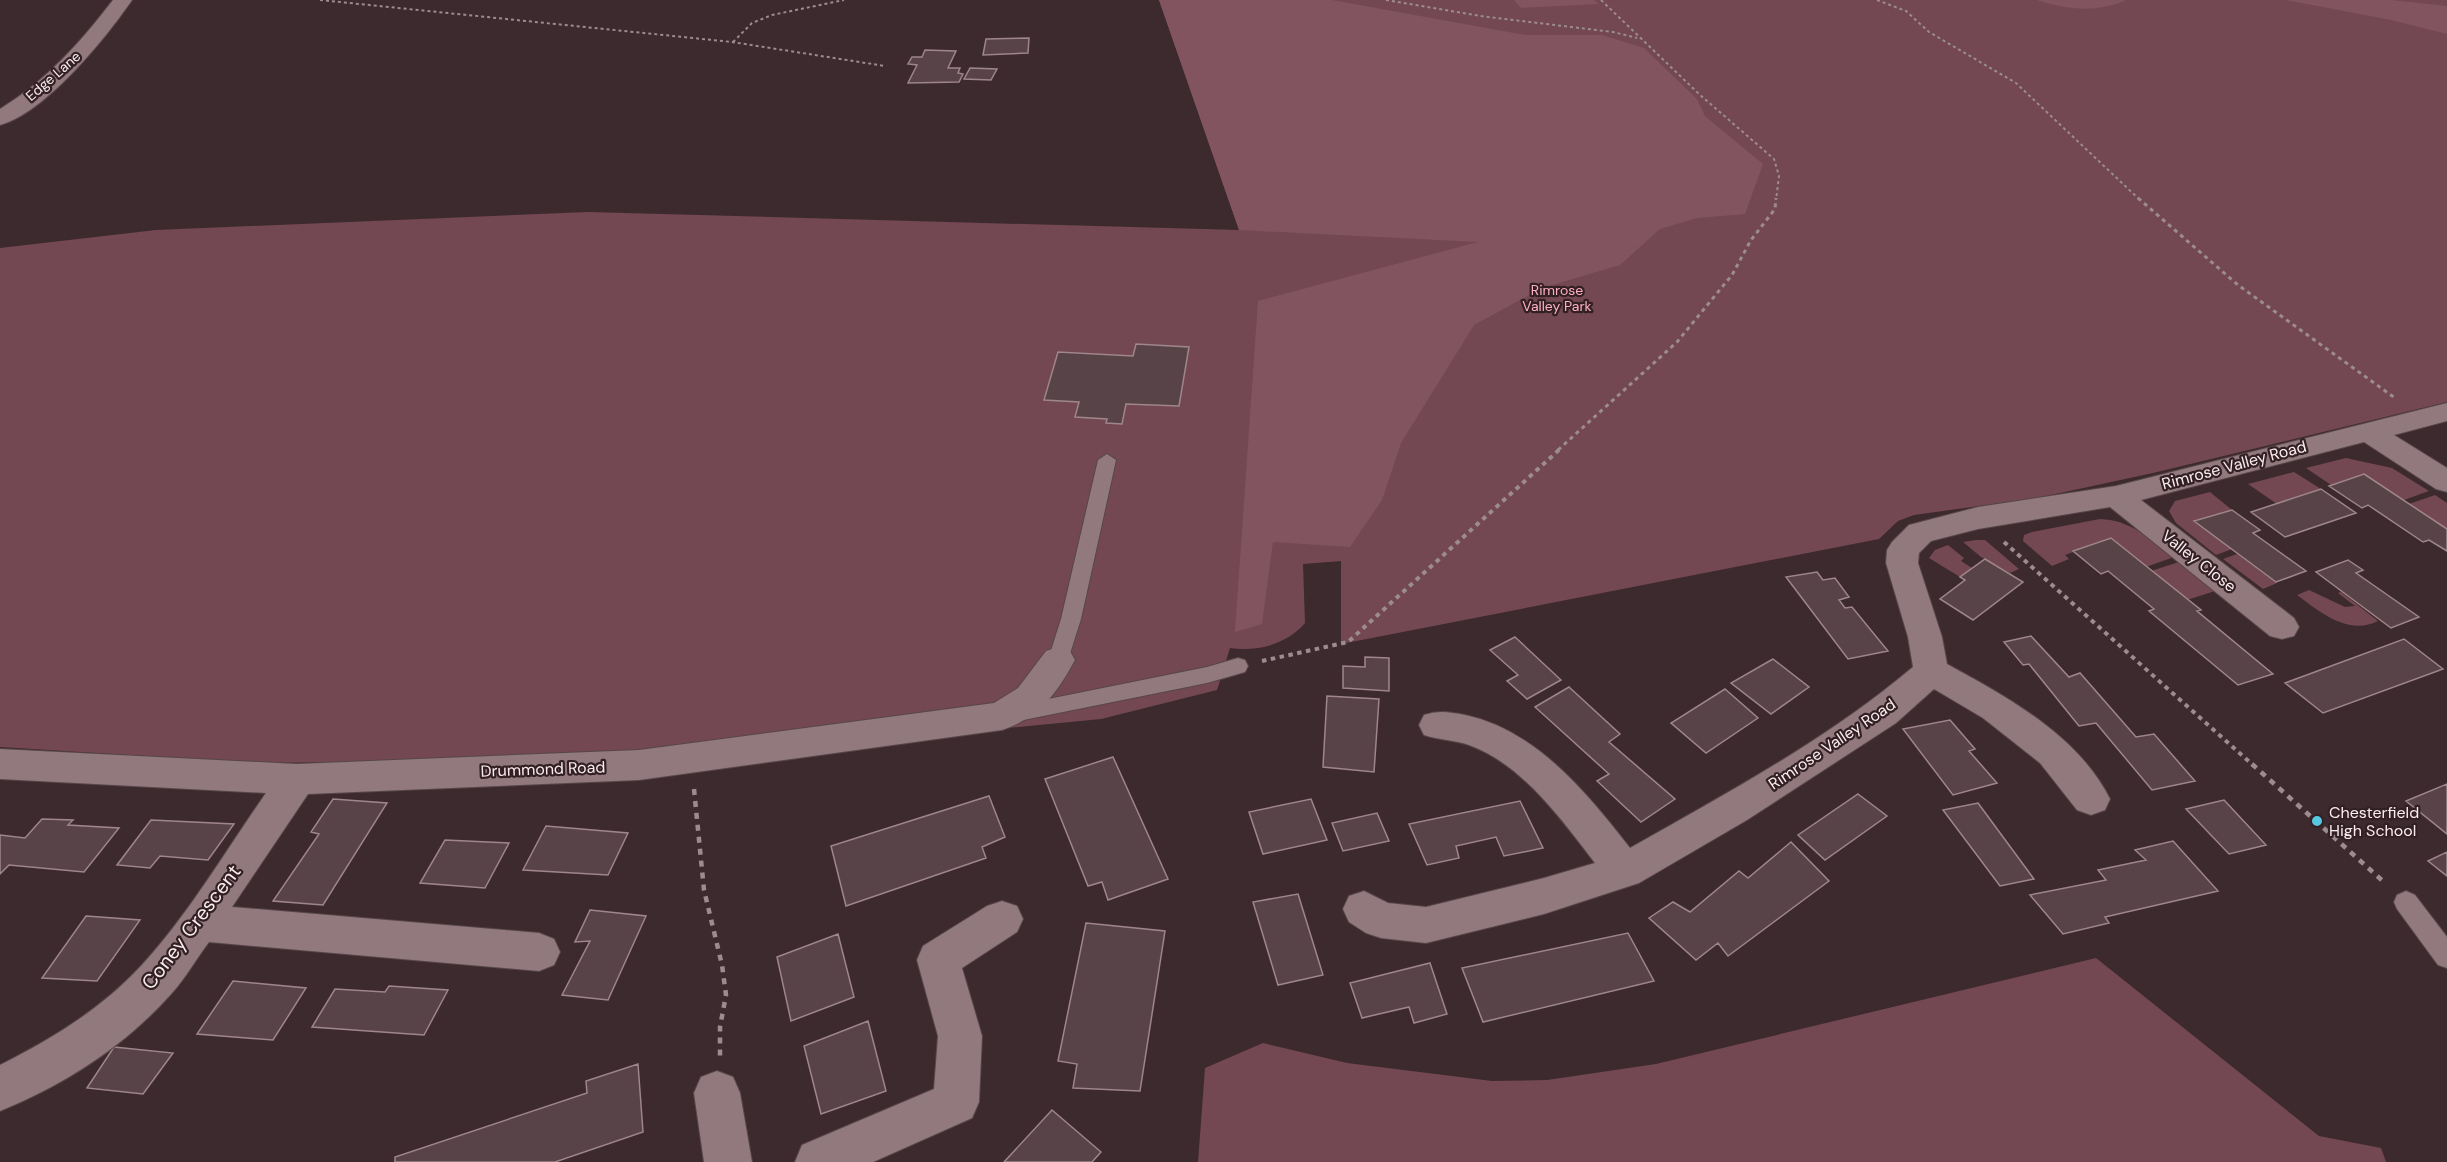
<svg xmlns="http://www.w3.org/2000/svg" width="2447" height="1162" font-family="'DM Sans',sans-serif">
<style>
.green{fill:#734853}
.forest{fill:#825460}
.building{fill:#584348;stroke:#9e868b;stroke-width:1.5}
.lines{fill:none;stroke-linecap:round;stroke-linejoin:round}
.lane-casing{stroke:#57464b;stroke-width:2}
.street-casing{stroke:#57464b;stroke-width:2}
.secondary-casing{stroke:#57464b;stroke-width:2}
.path-far3{stroke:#9c8c8f;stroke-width:2;stroke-dasharray:3 3;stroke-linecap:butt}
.path-far2{stroke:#9c8c8f;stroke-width:3;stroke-dasharray:4 4;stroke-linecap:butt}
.path-far1{stroke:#9c8c8f;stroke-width:4;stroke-dasharray:4.5 4.5;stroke-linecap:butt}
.path{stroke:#9c8c8f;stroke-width:4.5;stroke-dasharray:6 6;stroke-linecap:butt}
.lane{fill:#91797e;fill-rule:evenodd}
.street{fill:#91797e;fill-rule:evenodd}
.secondary{fill:#91797e;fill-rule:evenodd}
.poi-dot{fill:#56c9e1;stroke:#332025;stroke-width:2}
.labels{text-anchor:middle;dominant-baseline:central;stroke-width:4.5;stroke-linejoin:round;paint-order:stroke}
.far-street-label{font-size:14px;fill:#f9ecee;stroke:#332025}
.far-park-label{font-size:14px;fill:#ffb1c4;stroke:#332025}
.street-label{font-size:16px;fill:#f9ecee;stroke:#332025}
.poi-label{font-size:16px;fill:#f9ecee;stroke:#332025;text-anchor:start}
.near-street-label{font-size:20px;fill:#f9ecee;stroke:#332025}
</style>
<rect width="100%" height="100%" fill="#3d2a2e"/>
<!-- green -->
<path class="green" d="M1159 0H2447V402L2153 473 2037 498 1914 515 1898 521 1879 539 1341 644V561L1303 564 1305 623C1287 644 1258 652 1230 648L1217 690 1101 719 697 758 258 763 0 747V248L156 230 588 212 1239 230Z
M2346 458 2392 468 2429 491 2404 500 2364 474 2331 485 2306 468Z
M2294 472 2321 489 2277 504 2248 484Z
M2210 492 2232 510 2194 522 2232 549 2216 555 2176 523 2169 511 2175 501Z
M2435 495 2447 503V529L2409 504Z
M2100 519C2131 520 2150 539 2174 557L2146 567 2111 538 2065 555 2069 559 2052 566 2023 541 2024 535 2032 532Z
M1976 540H1985L2019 569 2010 573 1981 557 1963 542Z
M1948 545 1964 558 1961 561 1972 568 1960 577 1929 558 1935 550Z
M2237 554 2277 583 2263 589 2223 559Z
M2179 562 2215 591 2187 600 2151 571Z
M2309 590 2345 607 2355 606 2338 593 2341 592 2378 621C2348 636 2320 612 2297 595Z
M2096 958 2319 1136 2381 1148 2386 1162H1198L1205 1068 1263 1043 1347 1063 1492 1081 1547 1080 1656 1064Z"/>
<!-- forest -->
<path class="forest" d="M1159 0H1332L1525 35H1602L1644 48 1697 99 1705 116 1763 164 1745 214 1697 218 1660 229 1620 265 1542 288 1474 325 1401 443 1382 500 1350 547 1273 542 1262 624 1235 632 1258 301 1478 242 1239 230Z
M1514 0H1594L1599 4 1521 8Z
M2037 0H2126C2097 13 2067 10 2037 0Z
M2286 0H2391L2447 6V34L2391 20Z"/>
<!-- building -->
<path class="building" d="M1029 38 1028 53 983 55 986 39Z
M925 50 956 51 948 68H960L958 73 963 74 959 82 908 83 917 65 908 64 912 57H922Z
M970 68 997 69 991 80 964 79Z
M1136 344 1189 347 1179 406 1126 404 1122 424 1106 423 1107 419 1075 417 1079 402 1044 400 1058 352 1133 356Z
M2364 474 2447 529V551L2429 540 2423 542 2368 505 2362 508 2329 486Z
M2321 489 2356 513 2285 537 2251 512Z
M2232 510 2260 530 2253 533 2306 571 2276 582 2194 521Z
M2111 538 2201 610 2197 611 2273 674 2238 685 2149 611 2154 609 2108 571 2101 574 2073 551Z
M1985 559 2023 582 1973 620 1940 599 1965 580 1960 577Z
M2348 560 2363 570 2356 573 2419 617 2391 628 2316 572Z
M1817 572 1823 580 1835 578 1849 597 1839 600 1845 608 1852 607 1888 651 1848 659 1786 577Z
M2031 636 2069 677 2080 673 2136 737 2154 734 2195 781 2152 790 2096 723 2079 726 2029 664 2023 665 2004 642Z
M1515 637 1561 680 1527 699 1507 681 1518 675 1490 650Z
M2404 639 2443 669 2323 713 2285 683Z
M1365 657 1389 658V691L1343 688V666L1365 667Z
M1773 659 1809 687 1771 714 1731 683Z
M1569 687 1620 734 1609 742 1675 799 1641 822 1597 781 1609 774 1535 707Z
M1725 689 1758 718 1706 753 1671 723Z
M1327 696 1379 699 1374 772 1323 767Z
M1950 720 1975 749 1969 751 1997 783 1953 795 1903 729Z
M1113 757 1168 879 1108 900 1102 882 1088 886 1045 779Z
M2447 784V834L2406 801Z
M1858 794 1887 816 1825 860 1798 835Z
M989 796 1005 837 982 847 986 858 846 906 831 846Z
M333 799 387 803 323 905 273 901 319 834 311 832Z
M1311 799 1327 840 1263 854 1249 812Z
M2224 800 2266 845 2229 854 2186 809Z
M1520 801 1543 848 1504 856 1496 837 1456 846 1459 858 1427 865 1409 824Z
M1978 803 2034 879 2000 886 1943 810Z
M1377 813 1389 841 1343 851 1332 823Z
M42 819 73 820 68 825 119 828 84 872 9 865 0 874V835L25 838Z
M151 820 234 824 208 860 160 856 150 868 117 865Z
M546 826 628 833 608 875 523 870Z
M445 840 509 843 485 888 420 883Z
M2173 841 2218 891 2105 917 2109 923 2063 934 2030 895 2106 880 2098 870 2146 860 2135 850Z
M1791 842 1829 881 1728 956 1718 943 1696 960 1649 918 1673 902 1690 912 1739 871 1748 878Z
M2447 852V876L2428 861Z
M1298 894 1323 975 1278 985 1253 902Z
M590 910 646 916 608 1000 562 995 590 941 575 942Z
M86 916 140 920 97 981 42 978Z
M1086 923 1165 931 1140 1091 1073 1088 1077 1064 1058 1061Z
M1628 933 1654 981 1483 1022 1462 968Z
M838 934 854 997 791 1021 777 957Z
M1430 963 1447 1014 1414 1023 1409 1007 1362 1018 1350 983Z
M233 981 306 988 273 1040 197 1034Z
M389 986 448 990 424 1035 312 1027 335 989 385 992Z
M868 1021 886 1091 821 1114 804 1046Z
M114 1047 173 1053 143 1094 87 1088Z
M638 1064 643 1132 555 1162H395V1157L587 1093 586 1081Z
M1052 1110 1101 1152 1092 1162H1004Z"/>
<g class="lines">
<!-- lane casing -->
<g class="lane-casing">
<path id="lane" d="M1107 454 1116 460 1081 619 1068 660 1065 665 1058 668 1051 665 1048 660 1061 619 1098 460Z
M1238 658 1245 660 1248 666 1245 672 1207 683 1013 722 1005 720 1002 714 1005 708 1013 706 1207 667Z
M2406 891 2415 895 2447 937V968L2438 965 2397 909 2394 902 2397 895Z"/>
</g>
<!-- street casing -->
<g class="street-casing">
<path id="street" d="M2447 403V421L2394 435 2447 468V492L2436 489 2364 442 2141 500 2294 618 2299 627 2294 636 2282 639 2270 636 2110 507 1978 529 1931 541 1919 553 1918 563 1942 637 1947 664C2007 697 2078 735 2110 799L2105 810 2091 815 2077 810 2040 763 1983 718 1934 689 1896 723 1747 820 1639 883 1544 914 1426 943 1381 938 1366 933 1349 922 1343 909 1349 896 1364 891 1388 903 1426 907 1544 878 1595 863C1562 820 1522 764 1469 745 1455 740 1439 740 1424 735L1419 725 1424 715C1438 710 1450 712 1465 715 1536 730 1587 793 1630 848 1727 793 1828 739 1913 667L1908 637 1886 563 1887 550 1892 542 1909 525 1978 507 2116 486Z
M1058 647 1070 651 1075 660C1057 693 1039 718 1002 730L639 780 308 794 232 907 539 933 554 939 560 952 554 965 539 971 209 942C196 959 185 979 171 994 125 1046 64 1085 0 1111V1065C52 1039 101 1009 141 966 189 914 226 850 266 793L0 779V749L297 764 639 750 994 703 1018 688 1046 651Z
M1002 901 1017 906 1023 919 1017 932 962 968 982 1036 979 1102 972 1118 873 1162H795L802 1145 934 1089 938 1036 917 960 923 946 987 906Z
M717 1071 733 1077 740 1093 752 1162H704L694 1093 701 1077Z"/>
</g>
<!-- secondary casing -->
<g class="secondary-casing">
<path id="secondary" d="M113 0H132C106 38 45 113 0 125V109C46 81 81 42 113 0Z"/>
</g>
<!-- path-far3 -->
<path class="path-far3" d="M320 0 732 42 885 66
M1386 0 1480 16 1613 32 1637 38
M1601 0 1699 94 1774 159 1779 176 1776 200
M1877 0 1906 11 1929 32 2016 83 2140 200
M733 42 752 23 772 15 844 0"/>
<!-- path-far2 -->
<path class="path-far2" d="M2138 198 2238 285 2395 398
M1558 450 1677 342 1732 275 1751 240 1775 209 1776 198"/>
<!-- path-far1 -->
<path class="path-far1" d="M2004 542 2254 766
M1262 661 1348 642 1560 449"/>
<!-- path -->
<path class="path" d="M2252 764 2385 883
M694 789 704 890 722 965 726 995 720 1027V1056"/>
<!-- lane -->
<use href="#lane" class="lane"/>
<!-- street -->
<use href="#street" class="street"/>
<!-- secondary -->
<use href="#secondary" class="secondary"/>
</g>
<!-- markers -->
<circle class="poi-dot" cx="2317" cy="821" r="6"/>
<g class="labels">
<!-- far-street labels -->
<g class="far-street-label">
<text transform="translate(53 76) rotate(-41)">Edge Lane</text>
</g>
<!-- far-park labels -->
<g class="far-park-label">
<text x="1557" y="290">Rimrose<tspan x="1557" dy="16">Valley Park</tspan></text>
</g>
<!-- street labels -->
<g class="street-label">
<text transform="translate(2234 465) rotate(-15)">Rimrose Valley Road</text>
<text transform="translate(2199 561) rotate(38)">Valley Close</text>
<text transform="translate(1832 744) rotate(-34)">Rimrose Valley Road</text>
<text transform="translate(543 769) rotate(-2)">Drummond Road</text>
</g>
<!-- poi labels -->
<g class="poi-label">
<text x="2329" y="812">Chesterfield<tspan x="2329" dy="18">High School</tspan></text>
</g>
<!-- near-street labels -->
<g class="near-street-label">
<text transform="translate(191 927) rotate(-53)">Coney Crescent</text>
</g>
</g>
</svg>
